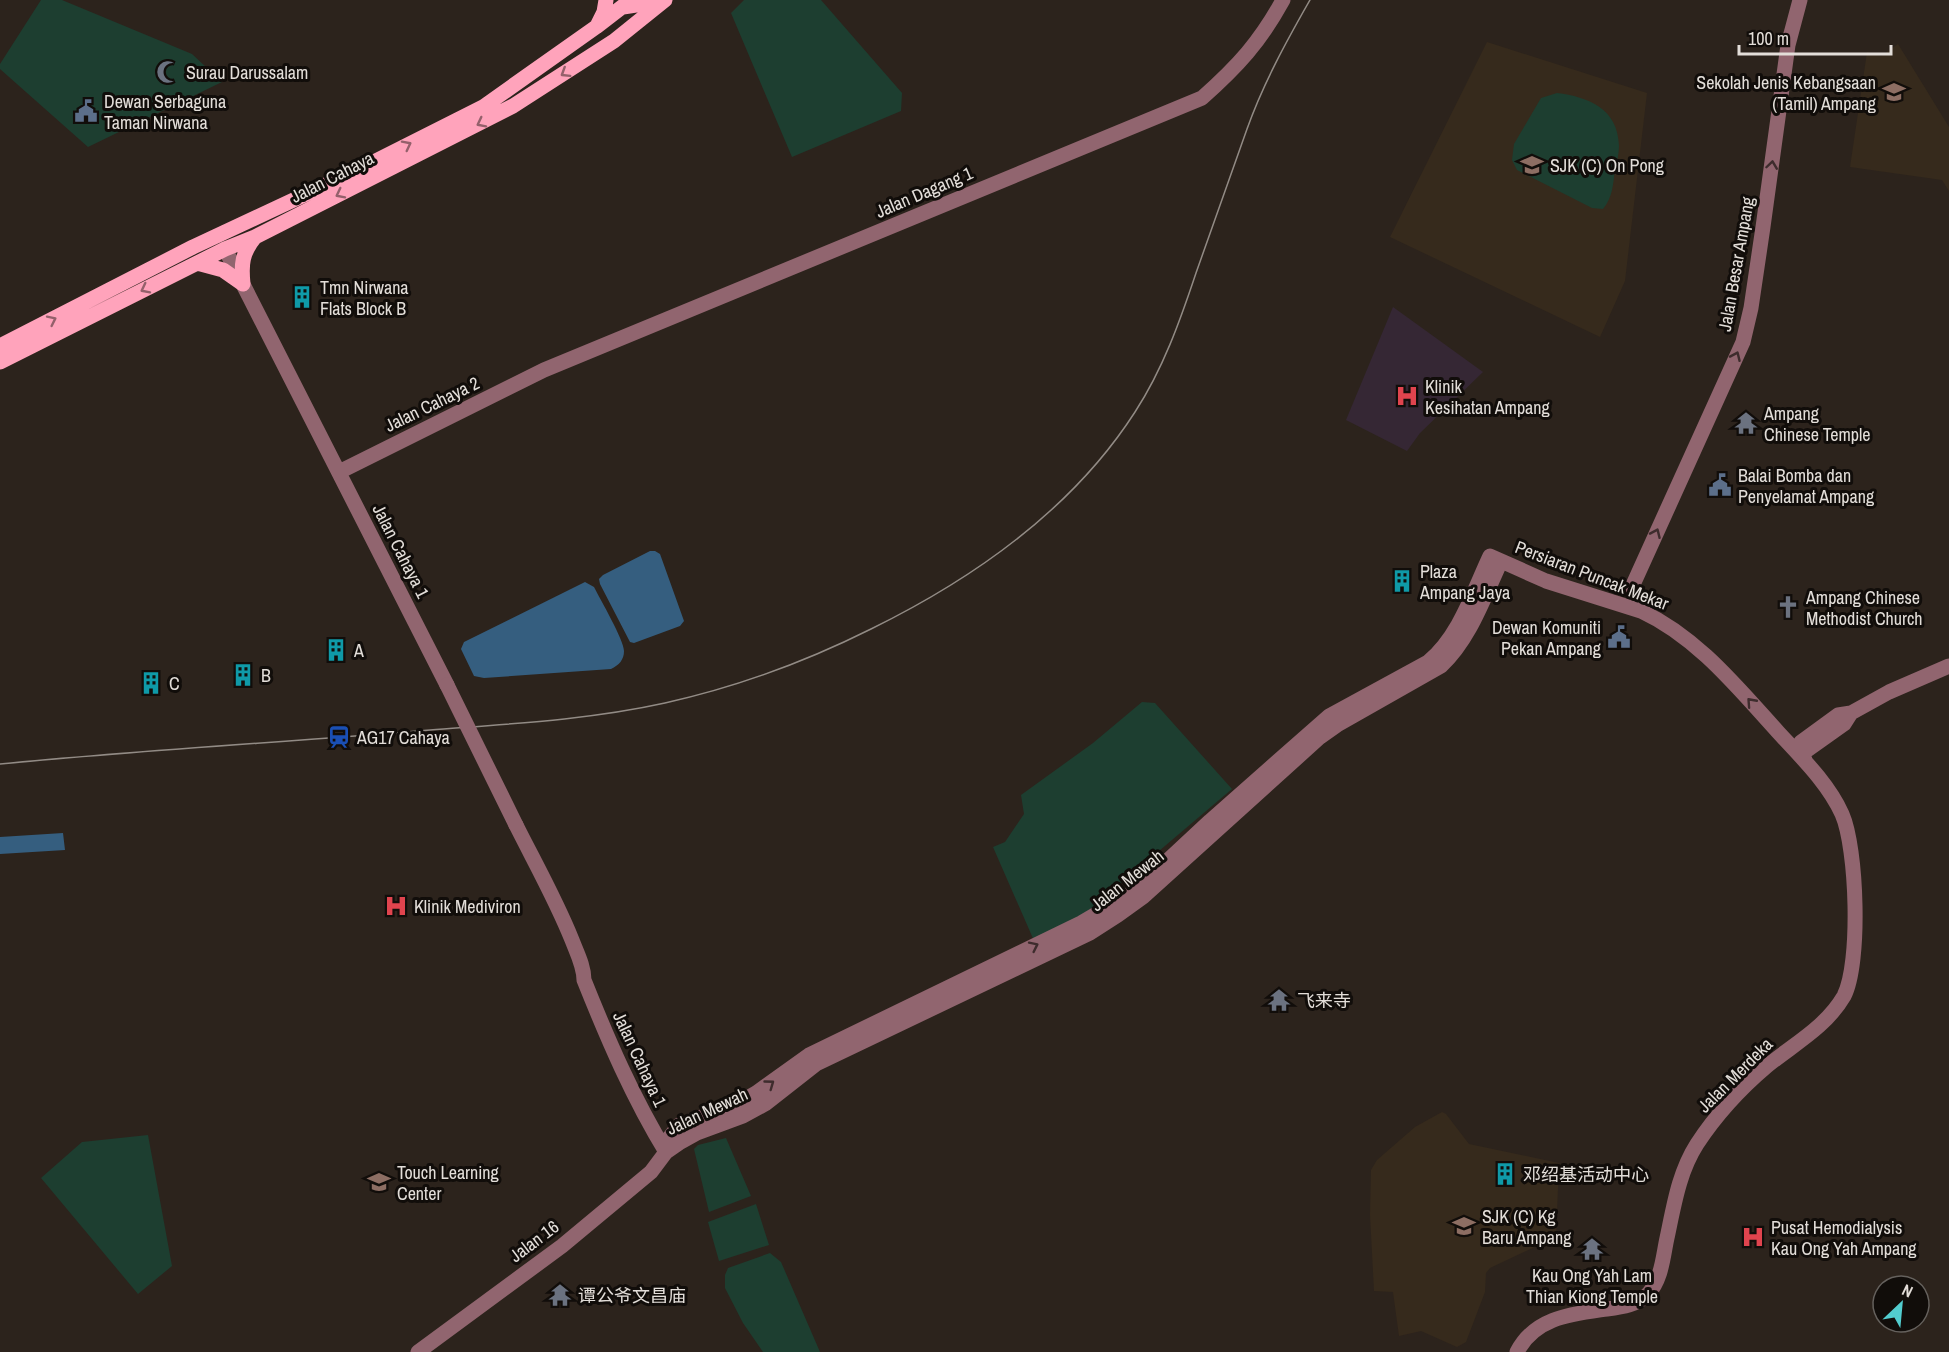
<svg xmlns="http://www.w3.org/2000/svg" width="1949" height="1352" font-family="'Archivo Narrow','Noto Sans SC',sans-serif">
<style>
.education{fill:#362a1c}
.medical{fill:#352734}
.green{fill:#1d3e30}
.water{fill:#355e7f}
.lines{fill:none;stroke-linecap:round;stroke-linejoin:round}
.minor{stroke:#91656f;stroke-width:15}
.major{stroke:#ffa3bb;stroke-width:15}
.tram{stroke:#928b85;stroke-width:1.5}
.minor-bridge{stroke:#91656f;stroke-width:15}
.oneway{stroke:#94606b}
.oneway2{stroke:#3e2c2d}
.labels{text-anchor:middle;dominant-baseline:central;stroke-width:6;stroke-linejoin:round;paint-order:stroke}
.poi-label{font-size:18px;fill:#e3ded9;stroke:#110d0a;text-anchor:start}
.street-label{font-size:18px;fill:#e3ded9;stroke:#110d0a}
</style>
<rect width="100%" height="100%" fill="#2c231c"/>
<!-- education -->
<path class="education" d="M1487 42 1647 93 1625 281 1600 337 1390 237Z
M1898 44 1949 127V191L1942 180 1850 167 1867 52 1881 56Z
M1442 1112 1446 1114 1469 1144 1559 1163 1556 1237 1490 1268 1486 1273 1485 1292 1466 1342 1457 1347 1421 1331 1399 1336 1393 1292 1374 1291 1370 1215 1371 1170 1377 1160 1415 1127Z"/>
<!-- medical -->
<path class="medical" d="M1393 307 1483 372 1420 433 1407 451 1346 420Z"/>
<!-- green -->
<path class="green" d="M41 0H62L192 54 222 82 88 147 0 69V64Z
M744 0H821L902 93 901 111 792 157 731 13Z
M1557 93C1588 97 1618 108 1619 146 1619 153 1617 162 1615 169 1613 184 1613 197 1603 209L1592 208 1517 170 1512 160 1514 144 1541 98Z
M1142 702 1155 703 1232 789 1086 913 1035 943 993 847 1005 842 1024 814 1021 795 1093 743Z
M148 1135 172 1266 138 1294 41 1178 82 1142Z
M726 1138 751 1196 709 1212 694 1149 698 1145Z
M756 1204 769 1245 719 1261 708 1222Z
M770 1253 781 1262 820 1352H763L743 1323 725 1288V1275L728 1268Z"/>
<!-- water -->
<path class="water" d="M650 551H655L660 554 684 621 680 626 634 643 630 642 600 584 599 579 603 575Z
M585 582 594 587C600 599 624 640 624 651 624 660 619 665 611 669L484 678 474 676 461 649 464 642Z
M63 833 65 850 0 854V837Z"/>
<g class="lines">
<!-- minor -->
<path class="minor" d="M225 249 447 685
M339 472 544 370 1202 98C1238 66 1260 42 1283 0
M1632 587 1743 342 1751 308 1763 227 1788 45 1800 0
M1793 747 1801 751H1806L1844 724 1851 713
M1805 760 1801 751V742L1838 715 1851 713 1889 692 1949 666
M516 825C535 863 556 900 572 940 577 953 584 966 584 980 608 1040 633 1098 666 1152
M666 1152 669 1138 679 1125 735 1105 756 1093 809 1055 1081 923 1110 906 1136 890 1210 821 1329 716 1428 662C1459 637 1473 592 1490 556L1546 581 1641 611C1697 637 1737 687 1778 732 1801 757 1828 783 1842 814 1857 848 1861 963 1844 996 1826 1027 1794 1044 1767 1066 1741 1088 1716 1115 1697 1144 1679 1172 1674 1205 1667 1238 1663 1256 1662 1279 1648 1294 1637 1305 1623 1307 1607 1309 1572 1314 1535 1317 1517 1352
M418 1352 562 1246 651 1172 666 1152 679 1143 697 1133 743 1116 765 1104 816 1064 1090 933 1118 915 1143 897 1320 737 1337 725 1441 666C1470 639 1484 597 1501 561"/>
<!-- major -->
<path class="major" d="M623 7 636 5 647 0
M598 24 604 12 606 0
M197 263 223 270 243 284
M243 284C241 264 242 253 255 237
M0 346 193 247 364 167 483 107 596 27 631 0
M0 362 225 249 255 237 513 106 614 41 665 0"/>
<!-- tram -->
<path class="tram" d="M0 764C143 750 287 742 430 730 508 724 588 720 665 703 737 687 805 662 871 629 975 578 1072 510 1135 412 1163 369 1180 321 1196 273 1213 225 1230 177 1247 129 1263 84 1286 42 1310 0"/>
<!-- minor-bridge -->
<path class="minor-bridge" d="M447 685 516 825"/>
</g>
<!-- one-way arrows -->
<defs><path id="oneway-chevron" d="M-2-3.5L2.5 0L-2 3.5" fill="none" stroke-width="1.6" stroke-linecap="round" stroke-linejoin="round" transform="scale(1.5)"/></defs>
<g class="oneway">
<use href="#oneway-chevron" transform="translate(565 73) rotate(148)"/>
<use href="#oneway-chevron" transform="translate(481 123) rotate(153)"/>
<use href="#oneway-chevron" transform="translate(407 145) rotate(-27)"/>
<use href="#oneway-chevron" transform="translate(340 194) rotate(153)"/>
<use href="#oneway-chevron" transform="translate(145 289) rotate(153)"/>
<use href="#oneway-chevron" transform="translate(52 320) rotate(-26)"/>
</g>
<g class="oneway2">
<use href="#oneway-chevron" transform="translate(1772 165) rotate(-82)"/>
<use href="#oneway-chevron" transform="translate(1736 356) rotate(-66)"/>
<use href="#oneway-chevron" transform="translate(1656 533) rotate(-66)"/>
<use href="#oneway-chevron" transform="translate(1751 702) rotate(-132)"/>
<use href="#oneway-chevron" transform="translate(1034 946) rotate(-26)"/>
<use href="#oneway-chevron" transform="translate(770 1084) rotate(-36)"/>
</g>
<!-- icons -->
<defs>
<g id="mosque-bare" transform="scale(1.8)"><path d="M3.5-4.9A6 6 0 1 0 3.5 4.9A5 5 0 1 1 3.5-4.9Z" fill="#6b7280" stroke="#110d0a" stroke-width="2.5" paint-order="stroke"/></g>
<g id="school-bare" transform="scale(1.8)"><path d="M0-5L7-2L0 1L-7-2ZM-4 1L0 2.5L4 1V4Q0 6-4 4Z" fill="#8d6e63" stroke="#110d0a" stroke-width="2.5" paint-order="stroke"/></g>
<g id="civic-bare" transform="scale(1.8)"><path d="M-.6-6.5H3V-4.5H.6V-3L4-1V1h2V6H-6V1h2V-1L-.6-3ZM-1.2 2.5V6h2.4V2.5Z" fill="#5c6f8a" stroke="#110d0a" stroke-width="2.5" paint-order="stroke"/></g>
<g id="building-bare" transform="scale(1.8)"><path d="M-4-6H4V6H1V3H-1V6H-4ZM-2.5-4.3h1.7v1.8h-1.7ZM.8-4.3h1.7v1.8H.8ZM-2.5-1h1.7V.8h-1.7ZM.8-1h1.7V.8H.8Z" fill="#0f9aa8" stroke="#110d0a" stroke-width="2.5" paint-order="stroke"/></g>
<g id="hospital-bare" transform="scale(1.8)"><path d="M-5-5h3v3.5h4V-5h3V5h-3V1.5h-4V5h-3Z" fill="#e0444e" stroke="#110d0a" stroke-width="2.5" paint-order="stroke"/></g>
<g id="temple-bare" transform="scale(1.8)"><path d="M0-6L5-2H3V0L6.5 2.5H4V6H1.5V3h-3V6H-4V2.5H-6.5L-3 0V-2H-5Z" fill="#6b7280" stroke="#110d0a" stroke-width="2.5" paint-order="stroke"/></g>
<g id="church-bare" transform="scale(1.8)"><path d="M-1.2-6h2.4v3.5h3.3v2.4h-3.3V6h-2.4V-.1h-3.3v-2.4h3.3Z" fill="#6b7280" stroke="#110d0a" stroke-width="2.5" paint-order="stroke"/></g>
<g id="station-bare" transform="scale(1.8)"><path d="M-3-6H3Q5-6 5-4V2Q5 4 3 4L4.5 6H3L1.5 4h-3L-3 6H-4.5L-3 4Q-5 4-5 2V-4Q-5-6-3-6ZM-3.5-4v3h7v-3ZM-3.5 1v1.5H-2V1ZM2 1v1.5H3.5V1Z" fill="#1a4fb4" stroke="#110d0a" stroke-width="2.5" paint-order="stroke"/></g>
</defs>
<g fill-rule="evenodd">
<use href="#mosque-bare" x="168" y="72"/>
<use href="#school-bare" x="1894" y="92"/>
<use href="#civic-bare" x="86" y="111"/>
<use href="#school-bare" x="1532" y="165"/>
<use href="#building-bare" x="302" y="297"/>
<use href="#hospital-bare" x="1407" y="396"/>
<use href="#temple-bare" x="1746" y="423"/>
<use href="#civic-bare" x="1720" y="485"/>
<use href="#building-bare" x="1402" y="581"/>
<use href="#church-bare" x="1788" y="607"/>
<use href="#civic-bare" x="1619" y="637"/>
<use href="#building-bare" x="336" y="650"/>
<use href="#building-bare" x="243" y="675"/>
<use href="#building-bare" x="151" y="683"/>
<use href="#station-bare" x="339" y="737"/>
<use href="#hospital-bare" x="396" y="906"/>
<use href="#temple-bare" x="1279" y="1000"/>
<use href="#building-bare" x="1505" y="1174"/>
<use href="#school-bare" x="379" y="1182"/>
<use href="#school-bare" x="1464" y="1226"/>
<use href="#hospital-bare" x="1753" y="1237"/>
<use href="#temple-bare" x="1592" y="1249"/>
<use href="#temple-bare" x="560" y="1295"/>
</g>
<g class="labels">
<!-- poi labels -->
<g class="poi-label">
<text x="186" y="72">Surau Darussalam</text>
<text x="1876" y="82" text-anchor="end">Sekolah Jenis Kebangsaan<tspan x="1876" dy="21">(Tamil) Ampang</tspan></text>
<text x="104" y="101">Dewan Serbaguna<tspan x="104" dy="21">Taman Nirwana</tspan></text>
<text x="1550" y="165">SJK (C) On Pong</text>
<text x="320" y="287">Tmn Nirwana<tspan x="320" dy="21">Flats Block B</tspan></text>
<text x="1425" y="386">Klinik<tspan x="1425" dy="21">Kesihatan Ampang</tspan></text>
<text x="1764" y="413">Ampang<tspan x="1764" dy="21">Chinese Temple</tspan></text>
<text x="1738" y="475">Balai Bomba dan<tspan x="1738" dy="21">Penyelamat Ampang</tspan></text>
<text x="1420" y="571">Plaza<tspan x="1420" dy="21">Ampang Jaya</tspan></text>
<text x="1806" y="597">Ampang Chinese<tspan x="1806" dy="21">Methodist Church</tspan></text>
<text x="1601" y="627" text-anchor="end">Dewan Komuniti<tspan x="1601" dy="21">Pekan Ampang</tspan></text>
<text x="354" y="650">A</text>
<text x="261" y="675">B</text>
<text x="169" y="683">C</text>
<text x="357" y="737">AG17 Cahaya</text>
<text x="414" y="906">Klinik Mediviron</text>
<text x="1297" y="1000">飞来寺</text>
<text x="397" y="1172">Touch Learning<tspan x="397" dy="21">Center</tspan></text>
<text x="1523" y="1174">邓绍基活动中心</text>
<text x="1482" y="1216">SJK (C) Kg<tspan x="1482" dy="21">Baru Ampang</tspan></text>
<text x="1771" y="1227">Pusat Hemodialysis<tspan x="1771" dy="21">Kau Ong Yah Ampang</tspan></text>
<text x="1592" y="1275" text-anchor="middle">Kau Ong Yah Lam<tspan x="1592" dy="21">Thian Kiong Temple</tspan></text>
<text x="578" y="1295">谭公爷文昌庙</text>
</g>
<!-- street labels -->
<g class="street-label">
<text transform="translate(332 177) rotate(-27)">Jalan Cahaya</text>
<text transform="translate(924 192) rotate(-23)">Jalan Dagang 1</text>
<text transform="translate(1736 264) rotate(-80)">Jalan Besar Ampang</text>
<text transform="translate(432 404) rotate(-26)">Jalan Cahaya 2</text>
<text transform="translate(401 551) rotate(63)">Jalan Cahaya 1</text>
<text transform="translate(1592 575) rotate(21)">Persiaran Puncak Mekar</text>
<text transform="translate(1127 880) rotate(-38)">Jalan Mewah</text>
<text transform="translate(640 1059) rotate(65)">Jalan Cahaya 1</text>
<text transform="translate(1735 1075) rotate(-45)">Jalan Merdeka</text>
<text transform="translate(707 1111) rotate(-25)">Jalan Mewah</text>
<text transform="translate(534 1241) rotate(-37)">Jalan 16</text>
</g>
</g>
<!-- north arrow -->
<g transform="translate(1901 1304) rotate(26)"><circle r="28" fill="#110d0a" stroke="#65615d" stroke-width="1.5"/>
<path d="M0-4.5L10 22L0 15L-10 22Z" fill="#52cdcf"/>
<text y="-9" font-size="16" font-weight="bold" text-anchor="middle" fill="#e3ded9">N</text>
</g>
<!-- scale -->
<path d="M1739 45v9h152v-9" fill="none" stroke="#e3ded9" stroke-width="3"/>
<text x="1748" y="45" font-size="18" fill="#e3ded9" stroke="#110d0a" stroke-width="4.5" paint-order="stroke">100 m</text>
</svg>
